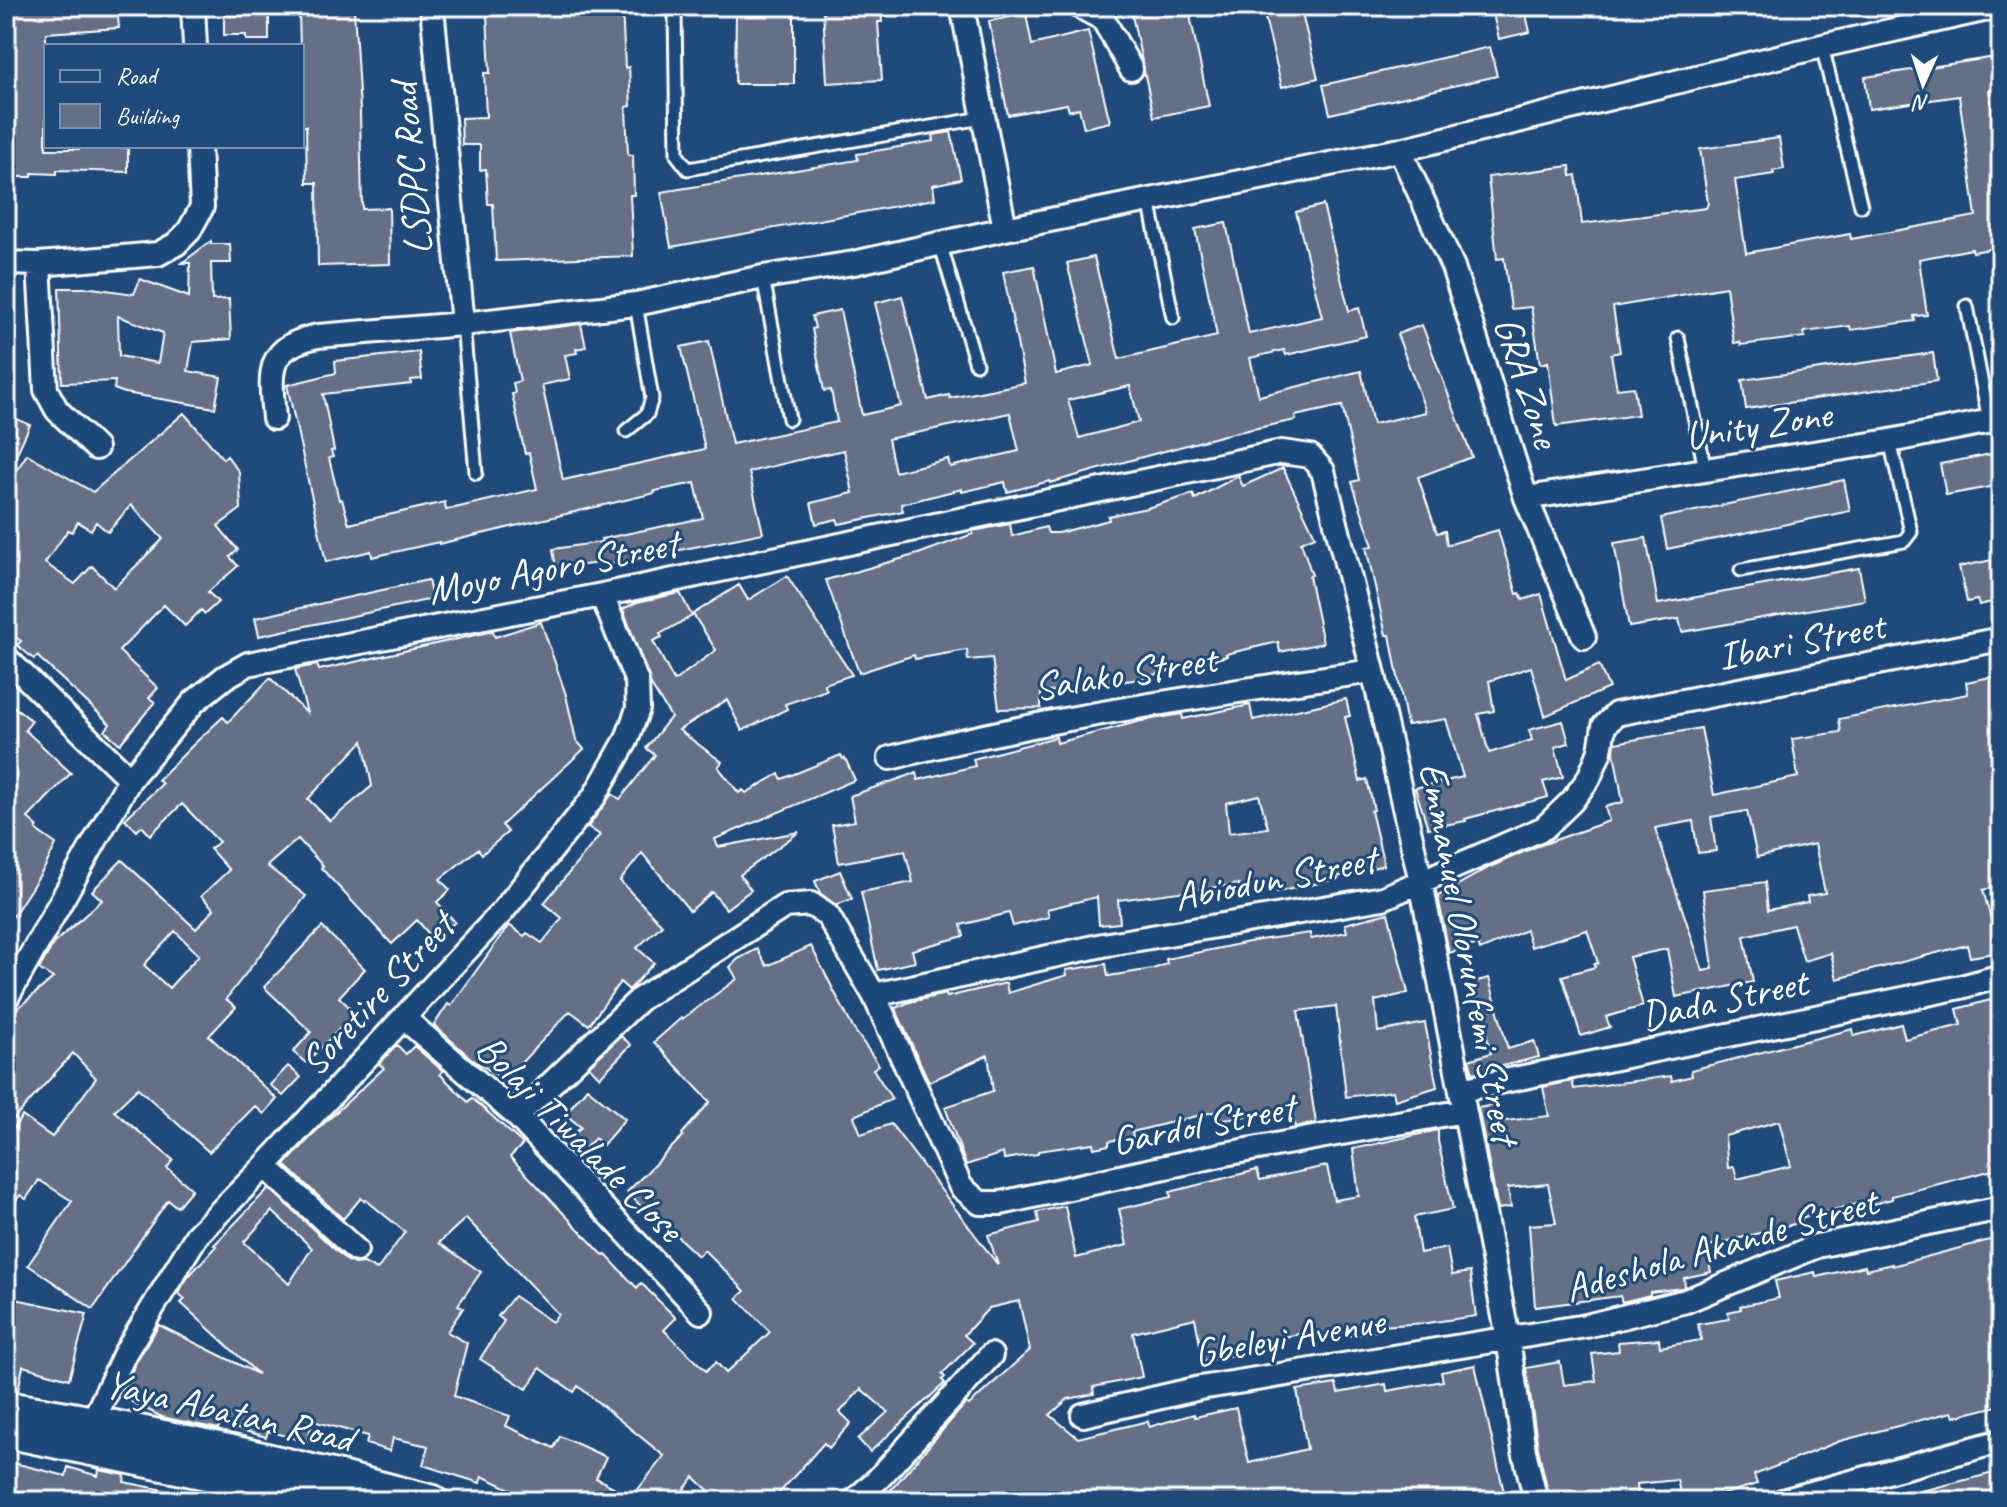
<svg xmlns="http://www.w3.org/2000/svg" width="2007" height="1507" font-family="Caveat,sans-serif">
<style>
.building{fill:#656f86;stroke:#fff;stroke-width:2;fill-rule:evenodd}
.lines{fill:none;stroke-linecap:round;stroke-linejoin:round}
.service-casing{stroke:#fff;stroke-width:17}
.minor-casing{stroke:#fff;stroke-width:28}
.secondary-casing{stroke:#fff;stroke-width:36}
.service{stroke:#1f4a7a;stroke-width:11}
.minor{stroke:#1f4a7a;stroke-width:22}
.secondary{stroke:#1f4a7a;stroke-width:30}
.labels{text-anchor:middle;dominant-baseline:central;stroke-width:6;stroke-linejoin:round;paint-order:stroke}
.street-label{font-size:40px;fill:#fff;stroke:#1f4a7a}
</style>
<rect width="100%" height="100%" fill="#1f4a7a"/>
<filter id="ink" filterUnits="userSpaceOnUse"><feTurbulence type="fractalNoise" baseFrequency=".0125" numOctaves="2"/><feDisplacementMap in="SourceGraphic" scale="16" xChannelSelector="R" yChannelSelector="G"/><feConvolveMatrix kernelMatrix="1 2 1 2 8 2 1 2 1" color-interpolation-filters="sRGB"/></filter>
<g filter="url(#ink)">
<!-- building -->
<path class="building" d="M6 6H117L119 28 46 33V149H79V146L128 148V172L57 170V174L32 173V177H8Z
M622 6 625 68 629 67 631 106 626 107 628 155H633L634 195H630L633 256 496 261 493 204H488L486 169 480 170V145H462L461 118 486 117 484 73H490L487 14Z
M881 6 882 22H878L882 80 827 83 823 9Z
M1130 6H1188L1209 106 1154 117Z
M1262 6H1300L1318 78 1282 87Z
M1491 6H1524L1530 32 1499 39Z
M354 8 360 110 362 209 389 208 390 264 318 266 317 183H307L306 126H302L299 11Z
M794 10V84H735L736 11Z
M1026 14 1032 45 1088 31 1110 122 1084 128 1079 108 1069 111 1067 104 1008 115 989 21Z
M224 15H269V40H246V35H224Z
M1490 47 1497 76 1330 114 1323 85Z
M1996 57 1997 67 2001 66V88L1989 90 2001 177V247L1973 252 1972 249 1919 259 1927 315 1914 316 1915 321 1851 330 1850 326 1804 332 1805 337 1741 345 1740 342 1734 343 1726 287 1613 307 1620 352 1611 354 1617 389 1634 387 1638 415 1556 426 1548 362 1540 364 1531 307 1511 309 1504 258 1497 259 1488 177 1570 166 1571 176 1576 175 1582 224 1659 214 1706 208 1708 203 1700 149 1779 138 1784 169 1773 171 1774 174 1735 180 1746 253 1850 234 1851 239 1976 216 1959 96 1869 109 1865 77Z
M951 132 961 179 933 185 935 199 671 247 661 192 858 160 857 154 934 141 933 135Z
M1323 205 1349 311 1359 308 1366 336 1286 355 1284 350 1250 358 1259 396 1361 371 1373 424 1426 412 1397 334 1422 325 1472 457 1418 477 1437 533 1445 531 1447 545 1498 530 1517 594 1520 593 1523 600 1541 594 1566 680 1599 665 1609 688 1545 716 1531 667 1489 681 1494 711 1478 714 1489 753 1532 740 1529 730 1563 721 1569 743 1555 747 1563 777 1543 782 1548 797 1465 819 1466 821 1428 828 1415 788 1463 777 1446 719 1407 725 1390 635H1386L1366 547 1373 546 1352 482 1359 480 1342 406 1295 416 1296 420 1224 435 1135 459 1050 483V481L1007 492 1005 482 962 492V489L901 504 903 511 839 524 837 519 816 524 811 503 853 493 844 450 807 458 749 472 763 533 606 565 605 562 556 569 553 549 602 542 601 539 703 518 695 483 655 491V493L439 544V542L372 557 371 551 326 562 287 385 336 373 335 361 419 352 422 379 411 380V384L323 394 334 450 331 451 333 457 329 458 339 500 342 499 349 524 445 502 446 510 537 489 529 453 525 454 512 394 515 393 513 383 520 381 510 333 581 324 586 347 576 349 577 353 565 355 570 379 542 385 563 480 705 449 681 347 709 341 732 444 837 422 831 390 824 391 812 329 815 328 812 316 840 310 862 415 901 406 875 303 902 296 928 400 949 395 950 398 1025 383 1003 272 1034 266 1056 374 1093 365 1067 263 1094 257 1119 359 1217 336 1195 229 1226 223 1249 334 1322 317 1296 212ZM1130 386 1139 422 1079 438 1068 400ZM1010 413 1019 451 950 467 948 459 895 472 888 439Z
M211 241V244H230L231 263H211L212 300 229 299 231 339 193 342 188 371 221 377 215 408 125 393 114 389 115 381 62 383 59 288H92L134 294 140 279 189 297 190 263H182ZM118 316 163 333 158 363 119 356Z
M1933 353 1937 381 1746 409 1742 380Z
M184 413 223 459 227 456 239 472 241 509 218 526 238 550 230 557 238 566 208 592 218 602 205 614 201 610 185 626 164 605 119 651 158 688 149 698 155 702 120 744 105 731 110 724 37 656 34 659 17 645 21 641 6 630V487L27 454 93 492ZM131 505 163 539 114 588 92 566 75 584 45 563 68 530 72 532 78 522 91 530 96 522 108 532Z
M6 414 30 425 6 477Z
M2001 452V485L1946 495 1940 464Z
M1283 468 1315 536 1301 542 1312 575 1309 576 1323 643 1280 652 1278 642 1226 654 1227 656 1133 680 1041 693V708L999 709 992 658 968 660 967 650 915 659 914 655 859 673 826 580 918 554 973 534 972 531 1010 524 1012 536 1046 527 1048 533H1058L1109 520 1108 516 1147 508 1193 494 1195 499 1238 476 1243 486Z
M1844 480 1850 511 1667 549 1661 518Z
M1646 538 1658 604 1859 568 1865 600 1682 632 1679 619 1629 627 1614 543Z
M2001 558V600L1979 605 1977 600 1967 602 1959 567Z
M787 576 852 675 824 684 827 690 785 704 787 709 742 731 727 700 679 730 722 762 718 767 739 793 743 790 746 793 779 774 782 779 841 755 843 759 845 758 855 780 715 839 718 847 799 832 740 875 751 890 726 909 712 892 690 911 642 853 620 881 662 925 637 948 654 963 629 990 620 982 589 1025 570 1011 505 1080 473 1060 434 1025 448 1004 451 1006 509 925 524 936 527 933 542 943 562 918 544 903 600 835 588 827 612 794 620 799 655 755 646 748 671 717 651 685 623 609 637 602 680 593 692 616 660 634 662 637 653 641 674 681 716 650 693 614 739 585 748 600Z
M428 580 432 599 259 636 255 618Z
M541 622 566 695 576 740 584 749 502 825 508 832 482 854 478 849 440 879 450 890 437 902 455 922 434 940 417 920 392 944 321 868 323 866 298 839 267 866 306 896 226 999 236 1007 209 1036 277 1099 264 1114 255 1106 209 1152 138 1088 114 1111 173 1160 167 1168 192 1189 177 1207 168 1200 93 1309 28 1265 72 1201 39 1180 26 1199 20 1195 6 1215V1140L22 1116 52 1137 96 1078 73 1053 6 1128V1013L17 1009 53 978 39 969 54 943 102 900 92 891 122 860 196 929 214 909 201 896 229 870 210 849 219 842 182 804 150 835 142 826 137 831 125 819 162 784 158 780 195 743 223 717 228 722 270 678 307 713 295 669 317 665 319 670 493 631 495 637ZM363 741 372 786 330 821 308 799ZM175 931 199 955 169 988 144 965Z
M2001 675V886L1983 890 2000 952 1970 957 1967 945 1837 979 1831 953 1804 961 1793 925 1744 936 1753 982 1676 997 1667 949 1629 957 1643 1006 1606 1017 1610 1027 1581 1036 1562 976 1595 967 1594 964 1598 963 1587 930 1531 947 1526 930 1480 950 1478 944 1449 953 1438 896 1490 867 1535 847 1609 821 1605 807 1623 802 1614 753 1615 743 1701 728 1714 795 1798 777 1792 739 1841 732 1839 719 1968 694 1966 682ZM1747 811 1757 857 1815 844 1825 893 1807 896 1808 902 1768 910 1765 882 1703 890 1713 969 1703 971 1655 828 1693 821 1698 853 1716 851 1711 817Z
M1346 699 1350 716 1345 717 1360 781 1367 779 1374 810 1371 811 1384 865 1337 877 1338 879 1277 892 1276 885 1240 890 1239 884 1118 900 1120 923 1099 925 1097 897 1047 909 1049 917 1013 926 1009 913 961 925 964 936 912 950 915 962 878 970 861 892 913 882 905 851 839 863 832 825 855 821 850 796 916 773 918 780 975 766 973 759 1056 737 1057 743 1141 721 1182 714 1183 719 1250 705 1253 720ZM1259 795 1268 828 1229 833 1226 803Z
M6 700 32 721 25 730 71 773 28 818 38 827 36 830 56 844 45 867 6 927Z
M840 871 852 899 836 905 820 893 815 881Z
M1388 913 1408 993 1375 1001 1378 1032 1425 1023 1437 1087 1395 1100 1393 1091 1346 1097 1336 1006 1298 1011 1316 1123 1295 1127 1291 1108 1219 1121 1217 1111 1132 1132 1133 1137 1109 1141V1145L1094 1148 1093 1143 1038 1151V1154L1004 1159 1003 1153 966 1165 945 1107 993 1091 988 1055 929 1082 895 1008 910 1002 946 994 947 997 1006 983 1008 993 1067 975 1066 970 1106 964 1108 976 1153 969 1167 964 1166 959 1259 940 1310 933 1311 939 1347 932 1345 924Z
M322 927 365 969 339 997 355 1013 306 1063 293 1052 311 1032 264 987Z
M811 946 853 1028 879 1065 873 1069 892 1099 854 1116 861 1134 891 1124 998 1265 988 1235 1039 1222 1037 1212 1065 1206 1076 1258 1127 1245 1119 1209 1171 1197 1170 1192 1257 1170 1260 1180 1327 1166 1334 1200 1359 1196 1353 1149 1438 1130V1141L1453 1209 1414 1217 1420 1253 1447 1248 1452 1275 1470 1272 1476 1316 1427 1323 1380 1326 1381 1330 1347 1336 1346 1332 1301 1340 1300 1334 1242 1345 1244 1353 1203 1361 1195 1318 1133 1333 1142 1377 1093 1387 1094 1394 1068 1399 1050 1415 1078 1438 1148 1421 1149 1427 1194 1414 1195 1417 1236 1408 1249 1463 1307 1449 1297 1390 1336 1384 1338 1393 1386 1384 1387 1391 1443 1381 1441 1372 1475 1365 1506 1501H1364L1361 1490 1312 1501H1278L1276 1495 1253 1501H881L966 1403 969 1405 1030 1350 1019 1301 989 1308 964 1335 973 1343 942 1374 945 1377 942 1380 945 1383 870 1452 858 1439 888 1412 861 1389 840 1412 851 1423 829 1448 824 1443 772 1501H720L694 1477 675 1501H536L482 1476 480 1483 423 1465 428 1446 393 1438 390 1451 366 1444 368 1436 313 1421 307 1442 268 1431 266 1437 220 1424 218 1429 162 1417 120 1396 137 1360 159 1325 258 1374 181 1303 185 1299 178 1293 188 1277 216 1246 214 1245 269 1188 346 1260 354 1264 364 1263 377 1270 405 1232 366 1200 364 1201 361 1198 343 1219 285 1165 319 1128 384 1068 379 1064 397 1045 406 1054 414 1046 443 1071 440 1074 468 1102 472 1098 523 1144 510 1157 604 1256 606 1255 637 1288 641 1283 676 1318 664 1330 706 1371 716 1362 726 1373 770 1332 737 1298 745 1291 704 1250 698 1256 658 1218 655 1221 627 1192 683 1136 682 1134 710 1102 654 1042 681 1018 682 1019 737 979 730 967 738 959 757 949 767 966ZM272 1211 312 1248 289 1284 244 1242ZM466 1218 558 1314 552 1322 514 1296 498 1316 504 1321 480 1359 527 1389 540 1368 574 1392 578 1386 664 1456 632 1497 596 1478 606 1457 560 1436 554 1448 506 1426 510 1416 454 1396 467 1343 447 1332 463 1308 458 1305 481 1272 439 1243Z
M1489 978 1508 1049 1534 1041 1539 1057 1473 1073 1469 1060 1491 1053 1473 982Z
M1998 998 2001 1009V1168L1892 1196V1199L1858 1208 1857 1204 1801 1218 1802 1222 1706 1247 1711 1272 1684 1278 1685 1286 1682 1288 1650 1292V1295L1622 1302 1620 1296 1535 1307 1529 1225 1556 1223 1548 1184 1508 1188 1511 1207 1498 1209 1478 1108 1494 1105 1497 1122 1549 1116 1543 1087 1572 1081 1574 1089 1671 1076 1672 1081 1692 1076 1691 1070 1853 1029 1854 1036 1901 1024 1905 1039 1961 1025 1957 1009ZM1779 1121 1791 1166 1737 1179 1734 1167 1728 1168 1725 1136Z
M621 1036 631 1045 600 1077 589 1066Z
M288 1066 301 1077 283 1096 270 1085Z
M587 1088 625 1119 603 1145 595 1138 580 1154 567 1142 581 1127 565 1114Z
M2001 1237V1405L1954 1417 1952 1412 1840 1441 1754 1475 1757 1484 1700 1501H1682L1677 1480 1637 1484 1638 1501H1550L1538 1448 1526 1368 1560 1362 1564 1385 1596 1381 1592 1354 1619 1351 1618 1342 1659 1339 1660 1347 1701 1340 1698 1324 1729 1319 1728 1312 1741 1309 1740 1306 1779 1298 1775 1281 1815 1272 1816 1277 1865 1266 1866 1270 1892 1264V1266Z
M6 1297 87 1314 69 1379 23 1366 18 1391 6 1389Z
M6 1461 66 1476 68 1467 98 1476 99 1470 125 1475 124 1482 179 1493 178 1501H6Z
M2001 1471V1501H1906V1495Z"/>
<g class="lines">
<!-- service casing -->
<g class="service-casing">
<path id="service" d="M675 11 677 155 688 169 982 118
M1822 46 1861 206
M1149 200 1173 318
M940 243 976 364
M763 277 789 419
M1967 306 1989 421
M463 324 476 473
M1678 338 1705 469
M626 431 647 414 652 398 636 304
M1741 570 1904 541 1911 532 1890 441
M216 1501 220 1478"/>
</g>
<!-- minor casing -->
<g class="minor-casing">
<path id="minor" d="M193 6 195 46
M962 6 1005 229
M1079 6 1103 19 1131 69
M432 7 463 324
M1400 150 1453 267 1526 498 1584 637
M6 263 39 264 158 254 176 244 189 231 202 207 199 146
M39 264 46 390 57 410 96 448
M274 418C270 372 265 347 318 336L463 324 636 304 763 277 854 263 1005 229 1400 150 1822 46 2001 6
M1526 498 1890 441 2001 419
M6 658 130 779
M890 758C1050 717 1210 695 1373 671
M874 995 1103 945 1383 898 1544 828 1572 801 1589 778 1600 751 1604 726 1616 714 2001 639
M6 999 130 779 194 702 225 677 248 664 602 595 1282 452 1310 456 1323 471 1373 671 1421 882 1508 1338 1524 1451 1536 1501
M405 1019 517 1116 701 1312
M1461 1090 1961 987 2001 976
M517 1116 640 999 785 906 811 904 828 916 874 995 961 1187 980 1203H1001L1225 1154 1464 1111
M265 1166 356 1250
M1083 1415 1200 1388 1586 1326 1686 1301 1817 1246 2001 1208
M93 1421 125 1353 197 1235 265 1166 503 911 594 797 626 741 638 709 637 682 602 595
M854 1501 879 1478 991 1355
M1782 1501 2001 1441"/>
</g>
<!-- secondary casing -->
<g class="secondary-casing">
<path id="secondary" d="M6 1407C150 1429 292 1464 433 1501
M6 1432 335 1501"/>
</g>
<!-- service -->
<use href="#service" class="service"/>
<!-- minor -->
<use href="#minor" class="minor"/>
<!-- secondary -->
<use href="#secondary" class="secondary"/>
</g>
</g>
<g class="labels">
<!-- street labels -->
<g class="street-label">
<text transform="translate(411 169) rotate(-95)">LSDPC Road</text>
<text transform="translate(1527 382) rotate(72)">GRA Zone</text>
<text transform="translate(1758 425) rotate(-9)">Unity Zone</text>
<text transform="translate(553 567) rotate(-11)">Moyo Agoro Street</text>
<text transform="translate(1801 641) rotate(-11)">Ibari Street</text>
<text transform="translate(1125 673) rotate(-9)">Salako Street</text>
<text transform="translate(1275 878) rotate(-11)">Abiodun Street</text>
<text transform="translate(1469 953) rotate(79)">Emmanuel Olorunfemi Street</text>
<text transform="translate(377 994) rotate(-47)">Soretire Street</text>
<text transform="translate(1724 999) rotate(-12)">Dada Street</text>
<text transform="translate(1203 1124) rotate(-11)">Gardol Street</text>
<text transform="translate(580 1138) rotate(45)">Bolaji Tiwalade Close</text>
<text transform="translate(1721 1245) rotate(-16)">Adeshola Akande Street</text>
<text transform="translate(1289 1337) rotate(-10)">Gbeleyi Avenue</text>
<text transform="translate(229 1411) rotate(13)">Yaya Abatan Road</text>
</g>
</g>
<!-- margin -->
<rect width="2007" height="1507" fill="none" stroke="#1f4a7a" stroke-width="32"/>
<rect x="16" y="16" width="1975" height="1475" fill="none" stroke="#fff" stroke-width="3" filter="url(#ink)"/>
<!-- legend -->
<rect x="44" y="44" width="260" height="104" fill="#1f4a7a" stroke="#7992af" stroke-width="2"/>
<rect x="60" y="70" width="40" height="12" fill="#1f4a7a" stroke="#7992af" stroke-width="2"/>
<text x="116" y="84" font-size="24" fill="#ffffff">Road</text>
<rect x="60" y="104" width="40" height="24" fill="#656f86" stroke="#7992af" stroke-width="2"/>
<text x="116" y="124" font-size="24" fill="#ffffff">Building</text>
<!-- north arrow -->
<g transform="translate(1923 84) rotate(183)" stroke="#1f4a7a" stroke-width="6" paint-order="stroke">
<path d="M0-6L14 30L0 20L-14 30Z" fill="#ffffff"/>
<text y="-12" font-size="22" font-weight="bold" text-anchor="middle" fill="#ffffff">N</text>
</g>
</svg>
